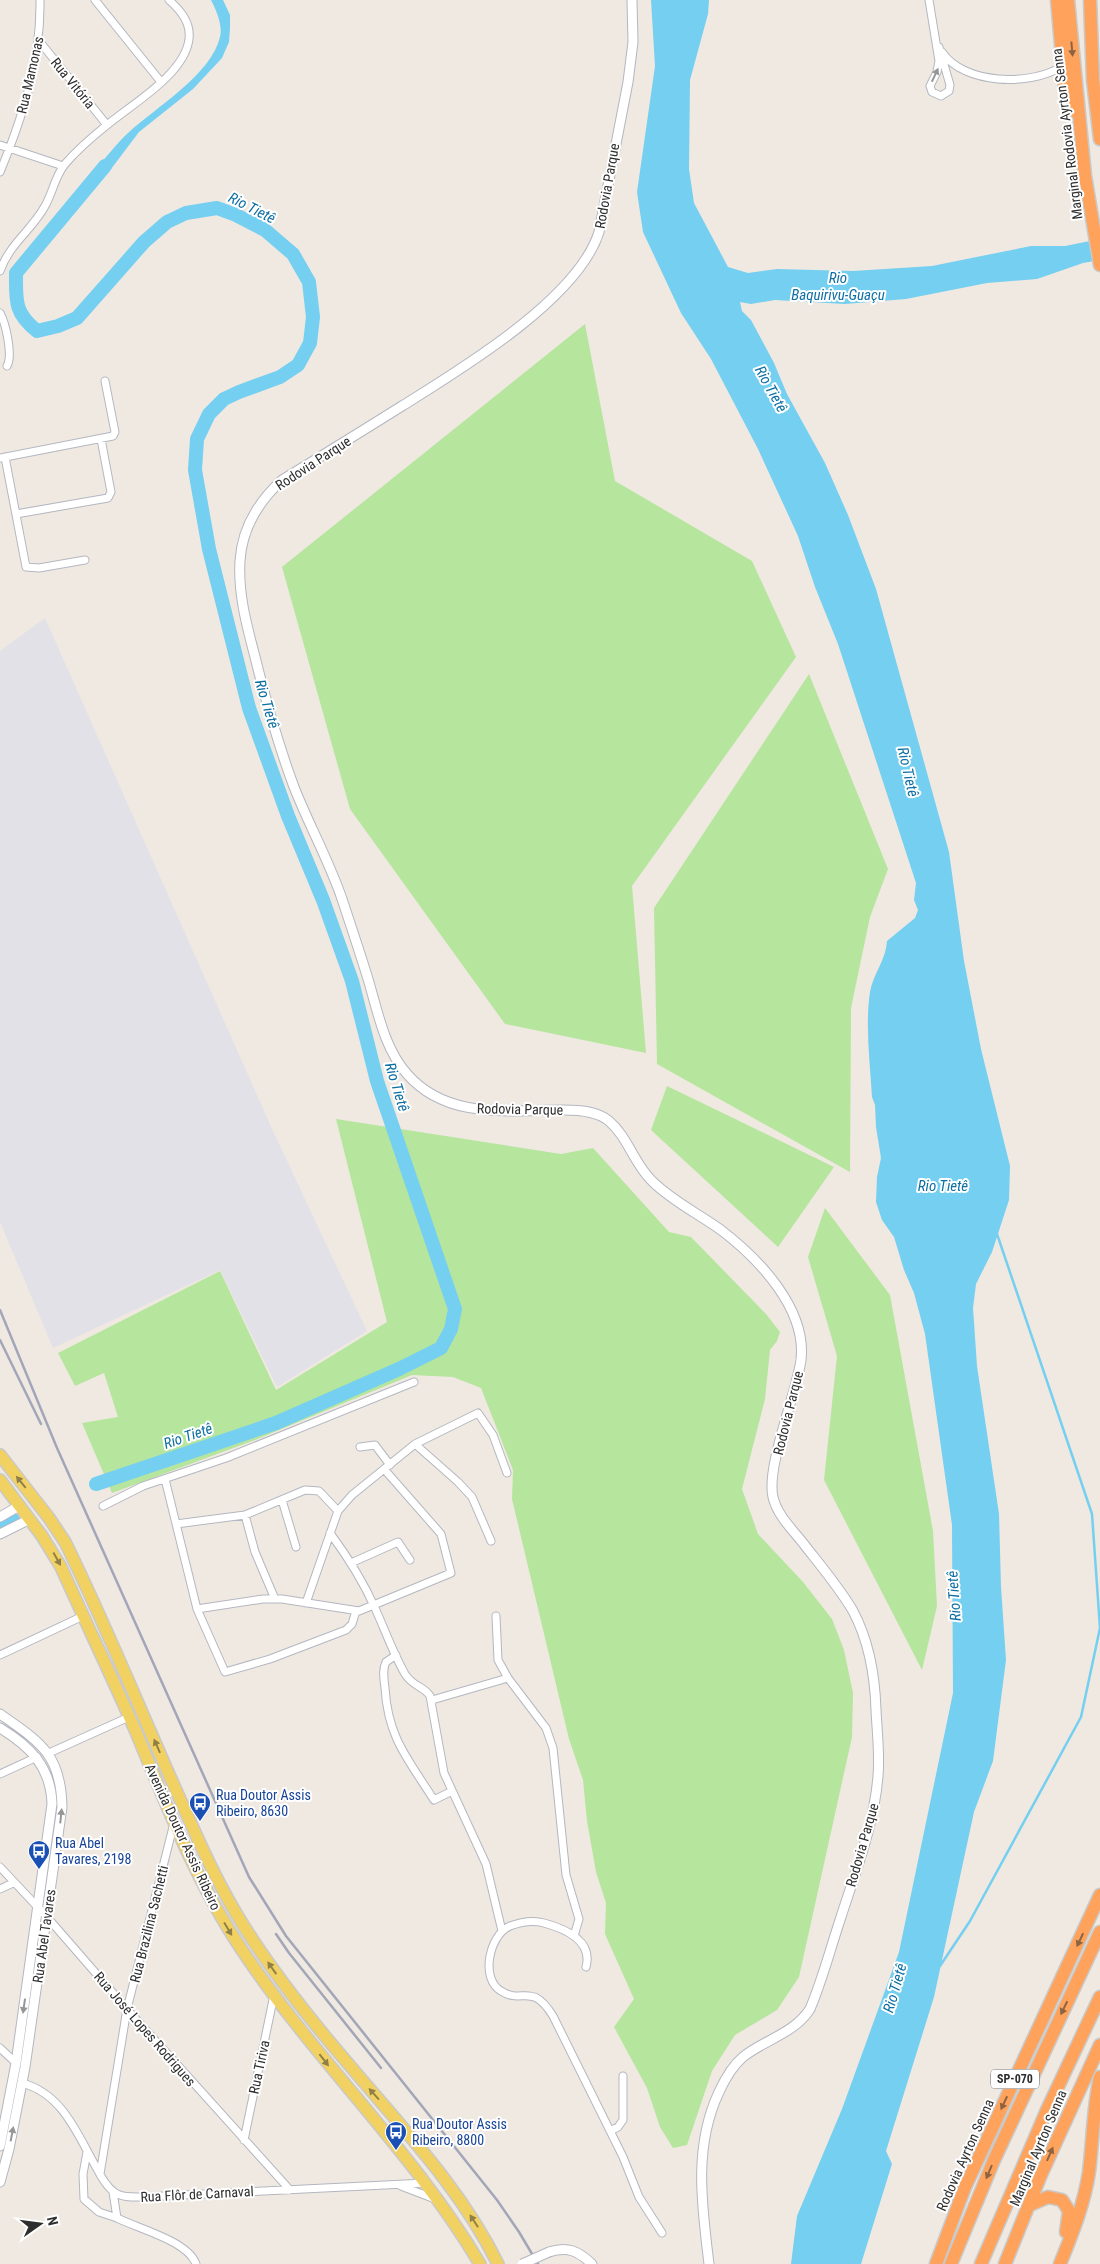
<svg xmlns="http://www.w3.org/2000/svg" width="1100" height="2264" font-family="'Roboto Condensed',sans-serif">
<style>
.industrial{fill:#e3e1e8}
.green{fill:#b6e59e}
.water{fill:#75cff0}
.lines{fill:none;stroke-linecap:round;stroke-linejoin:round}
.stream{stroke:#75cff0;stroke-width:2.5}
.river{stroke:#75cff0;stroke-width:14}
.minor-casing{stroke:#b4b7c1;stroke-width:9}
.tertiary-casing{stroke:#b4b7c1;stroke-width:11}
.primary-casing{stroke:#c9c9c9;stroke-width:14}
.motorway-casing{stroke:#c9c9c9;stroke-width:15}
.minor{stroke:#fff;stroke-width:7}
.tertiary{stroke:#fff;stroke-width:9}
.primary{stroke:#f2d163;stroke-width:11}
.motorway{stroke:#ffa35c;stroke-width:12}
.rail{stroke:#a3a6b8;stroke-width:2.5}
.tertiary-bridge-casing{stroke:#b4b7c1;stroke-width:11;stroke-linecap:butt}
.tertiary-bridge{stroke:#fff;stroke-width:9}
.oneway{fill:#8c6343}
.oneway2{fill:#969696}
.oneway3{fill:#908048}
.labels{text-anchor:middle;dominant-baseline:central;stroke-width:4;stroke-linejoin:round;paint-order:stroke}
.shield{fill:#fff;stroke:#6d6d6d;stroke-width:1}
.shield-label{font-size:12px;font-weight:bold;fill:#2e2e2e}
.street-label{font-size:14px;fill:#2e2e2e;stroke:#fff}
.transit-label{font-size:14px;fill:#164399;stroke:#fff;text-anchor:start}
.water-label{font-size:15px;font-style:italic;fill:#0d6fa3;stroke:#fff}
</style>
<rect width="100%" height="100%" fill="#efe9e1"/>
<!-- industrial -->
<path class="industrial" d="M45 618 273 1131 367 1331 277 1387 220 1270 53 1348 0 1222V651Z"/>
<!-- green -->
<path class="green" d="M585 324 615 481 752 561 796 657 632 886 646 1053 505 1024 350 809 282 567Z
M809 674 888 869 870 917 851 1008 850 1172 657 1064 654 908Z
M667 1086 834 1167 778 1247 651 1130Z
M336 1119 561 1154 593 1148 669 1232 691 1237 766 1314 780 1332 777 1341 770 1350 765 1399 742 1489 758 1534 803 1582 832 1619 844 1650 853 1693 852 1737 799 1977 777 2010 735 2035 712 2071 687 2145 673 2148 660 2127 647 2088 614 2027 634 1999 605 1934 606 1903 596 1872 587 1821 583 1780 569 1739 512 1499 513 1470 481 1388 453 1377 412 1375 255 1440 112 1493 82 1423 118 1417 104 1373 75 1386 58 1353 220 1271 276 1390 387 1322Z
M825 1208 890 1295 933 1531 937 1606 922 1670 824 1480 837 1356 808 1257Z"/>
<!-- water -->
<path class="water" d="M211 0H223L230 15V28L229 42 222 58 193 89 139 132 108 173 100 164C109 154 118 142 128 133 156 107 211 75 220 37 223 25 216 10 211 0Z
M651 0H709L708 14 690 80 689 169 694 203 728 267 748 273 777 269 853 271 932 266 1031 246H1065L1100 239V260L1083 263 1037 279 987 283 906 299 845 304 775 300 751 304 740 302 742 311 751 320 774 363 787 394 825 463 848 515 876 589 949 852 964 961 981 1049 1010 1166 1009 1200 992 1252 976 1284 973 1308 977 1366 999 1514 1001 1587 1006 1660 993 1761 974 1812 934 1997 886 2151 892 2164 861 2264H791L797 2216 842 2109 899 1952 953 1693 952 1525 925 1334 914 1293 904 1270 894 1237 882 1220 876 1202 877 1177 881 1158 876 1127 875 1105 872 1097C870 1062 865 1026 870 992 873 974 886 960 887 941L915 918 918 910 914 900 916 883 838 644 815 587 798 536 758 449 711 359 681 313 643 232 637 192 655 66Z"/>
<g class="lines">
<!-- stream -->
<path class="stream" d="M940 1966 970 1921 1081 1717 1100 1628 1092 1514 996 1231"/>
<!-- river -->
<path class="river" d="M96 1484 276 1423 399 1369 441 1348 451 1329 455 1309 377 1081 352 981 323 900 288 816 249 708 209 549 195 470 197 439 209 414 224 399 239 392 280 377 298 365 310 343 313 317 309 282 293 254 265 230 236 215 217 208 186 213 167 222 144 242 77 318 58 326 37 331C14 313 16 300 16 273L105 166
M0 1526 14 1520"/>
<!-- minor casing -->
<g class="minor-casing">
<path id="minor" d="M95 0 161 82
M929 0 939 61 937 72 930 86 932 92 941 96 949 91 950 85 939 47
M40 42 107 125
M942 52C964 85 1030 86 1061 67
M0 145 63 166
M0 172C23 116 41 61 40 0
M0 271C10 243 32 230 45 206 53 192 55 176 65 164 77 150 92 137 107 125 132 104 185 74 189 39 191 22 180 10 169 0
M0 313C6 324 13 356 7 366
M5 457 26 567 39 568 85 560
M0 458 113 436 115 432 105 381
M16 514 108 498 111 492 101 439
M415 1444 458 1482 472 1497 491 1541
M360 1447 375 1445 390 1465
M165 1479 197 1609 225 1672 270 1659 346 1630 352 1624 356 1611
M282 1500 296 1547
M103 1506 143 1486 226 1458 414 1382
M245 1515 255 1552 275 1599
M176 1524 245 1515 305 1490 319 1491 338 1511
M330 1533C347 1556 363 1581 375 1608 385 1630 393 1653 405 1674 413 1687 424 1686 430 1696L444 1773 486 1864 502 1931
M351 1563 398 1542 410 1560
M306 1603 338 1511 352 1495 415 1444 478 1413 493 1435 507 1473
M197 1609 263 1599H282L359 1611 451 1573 441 1534 384 1469
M496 1616 498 1660 508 1678 546 1728 553 1748 566 1875 579 1919 574 1936
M0 1655 83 1616
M396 1655 386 1662C382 1670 384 1679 385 1688 388 1738 408 1759 434 1800L452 1791
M432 1700 508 1678
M49 1753 129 1717
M0 1774 37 1757
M0 1867 47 1917 127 2009 290 2190
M0 1889 13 1883
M586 1967C593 1941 566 1929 544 1923 533 1920 521 1922 510 1926 489 1935 480 1979 501 1991 523 2005 531 1981 553 2016L623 2157 639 2197 662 2233
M0 2048 16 2063
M22 2083C63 2094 77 2134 96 2167 100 2175 107 2187 114 2192 122 2198 134 2197 144 2197L425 2183
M610 2131 618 2127 623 2120V2076
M244 2140 274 1995
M87 2152 83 2174 84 2199 99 2212 117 2218
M100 2174 127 2009 174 1823
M401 2186 435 2199
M113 2192 117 2218C139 2229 188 2241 196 2264"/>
</g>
<!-- tertiary casing -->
<g class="tertiary-casing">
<path id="tertiary" d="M632 0 633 42 628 82 599 232C578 299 461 369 402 406 362 431 322 456 282 480 258 502 242 528 240 561 238 592 246 623 254 653 265 698 278 744 294 787 309 825 329 861 342 899 351 926 360 953 368 979 378 1012 384 1048 407 1074 447 1120 509 1110 564 1110 579 1110 597 1111 609 1121 628 1137 634 1164 652 1181 672 1201 699 1214 721 1230 759 1259 807 1309 801 1360 796 1395 766 1467 773 1497 777 1515 792 1529 803 1543 820 1565 839 1587 853 1611 870 1643 875 1676 876 1710 877 1732 880 1754 878 1776 874 1826 855 1873 840 1920 830 1950 822 1981 810 2009 795 2033 764 2040 743 2057 732 2066 725 2079 719 2092 693 2147 702 2206 709 2264
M0 1517 19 1506
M0 1534 30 1519
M0 1714C40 1742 61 1754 62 1807L25 2067 9 2149 0 2182
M0 1728C30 1746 51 1767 52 1804L16 2063 0 2146
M549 2252C568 2246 578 2251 592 2264"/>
</g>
<!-- primary casing -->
<g class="primary-casing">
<path id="primary" d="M0 1455 49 1518 65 1542C103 1619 136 1700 171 1779 194 1830 215 1881 245 1928 276 1977 313 2023 351 2067 404 2130 461 2189 498 2264
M0 1480 42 1536 61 1567C86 1623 112 1677 136 1732 167 1807 197 1883 242 1950 315 2060 413 2151 480 2264"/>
</g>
<!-- motorway casing -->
<g class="motorway-casing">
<path id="motorway" d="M1057 0 1065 89 1076 112
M1068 0 1085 176 1100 265
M1090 0 1093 80 1100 139
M1030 2205 1048 2197 1062 2200 1069 2211 1066 2232
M936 2264 965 2187 1100 1895
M951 2264 994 2160 1100 1932
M981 2264 1047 2110 1100 1997
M1005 2264 1040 2177 1100 2045
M1060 2264C1072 2234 1084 2205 1089 2172 1093 2140 1093 2108 1100 2077"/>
</g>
<!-- minor -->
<use href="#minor" class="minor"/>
<!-- tertiary -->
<use href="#tertiary" class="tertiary"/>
<!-- primary -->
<use href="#primary" class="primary"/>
<!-- motorway -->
<use href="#motorway" class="motorway"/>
<!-- rail -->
<path class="rail" d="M0 1310 57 1448 249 1877 286 1936 497 2200 519 2232 538 2264
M0 1340 41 1424
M276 1934 289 1953 381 2068"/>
<!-- tertiary-bridge casing -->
<g class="tertiary-bridge-casing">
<path id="tertiary-bridge" d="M522 2264 549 2252"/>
</g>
<!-- tertiary-bridge -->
<use href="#tertiary-bridge" class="tertiary-bridge"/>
</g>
<!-- one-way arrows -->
<defs><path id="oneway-solid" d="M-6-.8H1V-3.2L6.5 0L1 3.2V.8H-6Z" transform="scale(1.25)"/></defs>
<g class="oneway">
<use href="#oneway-solid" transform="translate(1072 49) rotate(85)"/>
<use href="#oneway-solid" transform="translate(1080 1940) rotate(115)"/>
<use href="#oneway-solid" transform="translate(1064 2008) rotate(116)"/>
<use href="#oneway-solid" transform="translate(1004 2103) rotate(115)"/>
<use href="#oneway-solid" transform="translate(1050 2154) rotate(-66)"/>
<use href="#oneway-solid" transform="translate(989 2172) rotate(113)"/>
</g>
<g class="oneway2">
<use href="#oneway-solid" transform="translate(935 75) rotate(-65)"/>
<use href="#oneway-solid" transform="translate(61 1816) rotate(-84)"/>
<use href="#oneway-solid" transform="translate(24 2006) rotate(98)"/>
<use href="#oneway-solid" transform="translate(12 2134) rotate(-79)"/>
</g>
<g class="oneway3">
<use href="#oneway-solid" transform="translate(21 1482) rotate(-129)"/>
<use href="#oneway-solid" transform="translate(57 1559) rotate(61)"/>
<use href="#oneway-solid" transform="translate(157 1746) rotate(-114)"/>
<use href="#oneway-solid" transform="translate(228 1929) rotate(59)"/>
<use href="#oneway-solid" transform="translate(272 1968) rotate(-125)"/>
<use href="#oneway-solid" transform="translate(324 2060) rotate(52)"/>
<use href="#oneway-solid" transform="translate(374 2094) rotate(-132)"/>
<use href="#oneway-solid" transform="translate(474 2221) rotate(-123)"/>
</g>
<!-- icons -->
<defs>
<g id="bus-pin" transform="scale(1.125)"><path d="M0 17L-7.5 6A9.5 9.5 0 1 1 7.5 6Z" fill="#1a4fb4" stroke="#fff"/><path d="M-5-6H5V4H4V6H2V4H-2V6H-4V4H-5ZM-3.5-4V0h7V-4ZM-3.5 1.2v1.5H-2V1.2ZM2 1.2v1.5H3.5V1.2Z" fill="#fff"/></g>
</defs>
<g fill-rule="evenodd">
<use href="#bus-pin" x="200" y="1803"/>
<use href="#bus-pin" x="39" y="1851"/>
<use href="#bus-pin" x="396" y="2132"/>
</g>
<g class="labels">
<!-- shield labels -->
<rect class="shield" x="991" y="2069.5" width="48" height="19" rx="4"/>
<g class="shield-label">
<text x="1015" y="2079">SP-070</text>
</g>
<!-- street labels -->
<g class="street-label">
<text transform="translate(30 75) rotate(-77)">Rua Mamonas</text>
<text transform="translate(73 83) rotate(51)">Rua Vitória</text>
<text transform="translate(1067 134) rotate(-97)">Marginal Rodovia Ayrton Senna</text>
<text transform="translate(607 186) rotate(-80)">Rodovia Parque</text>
<text transform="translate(313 463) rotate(-33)">Rodovia Parque</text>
<text transform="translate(520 1109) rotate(1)">Rodovia Parque</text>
<text transform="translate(788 1413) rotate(-76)">Rodovia Parque</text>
<text transform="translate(183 1837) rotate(65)">Avenida Doutor Assis Ribeiro</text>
<text transform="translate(862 1845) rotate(-74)">Rodovia Parque</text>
<text transform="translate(149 1924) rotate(-76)">Rua Brazilina Sachetti</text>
<text transform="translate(44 1936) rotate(-82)">Rua Abel Tavares</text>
<text transform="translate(145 2029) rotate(49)">Rua José Lopes Rodrigues</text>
<text transform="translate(259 2067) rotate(-78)">Rua Tiriva</text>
<text transform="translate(1038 2148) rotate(-67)">Marginal Ayrton Senna</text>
<text transform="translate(965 2155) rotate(-66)">Rodovia Ayrton Senna</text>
<text transform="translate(197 2194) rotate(-3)">Rua Flôr de Carnaval</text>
</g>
<!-- transit labels -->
<g class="transit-label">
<text x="216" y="1795">Rua Doutor Assis<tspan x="216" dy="16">Ribeiro, 8630</tspan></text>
<text x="55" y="1843">Rua Abel<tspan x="55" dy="16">Tavares, 2198</tspan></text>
<text x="412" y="2124">Rua Doutor Assis<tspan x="412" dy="16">Ribeiro, 8800</tspan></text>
</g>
<!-- water labels -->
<g class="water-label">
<text transform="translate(252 208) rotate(27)">Rio Tietê</text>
<text x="838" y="278">Rio<tspan x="838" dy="17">Baquirivu-Guaçu</tspan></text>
<text transform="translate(771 389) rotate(61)">Rio Tietê</text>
<text transform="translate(267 704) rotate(73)">Rio Tietê</text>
<text transform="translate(908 772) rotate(77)">Rio Tietê</text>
<text transform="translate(397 1087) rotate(73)">Rio Tietê</text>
<text x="943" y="1186">Rio Tietê</text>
<text transform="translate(188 1436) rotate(-19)">Rio Tietê</text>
<text transform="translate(954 1596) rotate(-94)">Rio Tietê</text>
<text transform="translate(895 1988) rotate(-74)">Rio Tietê</text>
</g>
</g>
<!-- north arrow -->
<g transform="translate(40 2224) rotate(76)" stroke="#ffffff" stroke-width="4" paint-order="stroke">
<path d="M0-4L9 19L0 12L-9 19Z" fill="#2e2e2e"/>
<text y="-8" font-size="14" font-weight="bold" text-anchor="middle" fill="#2e2e2e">N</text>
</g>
</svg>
